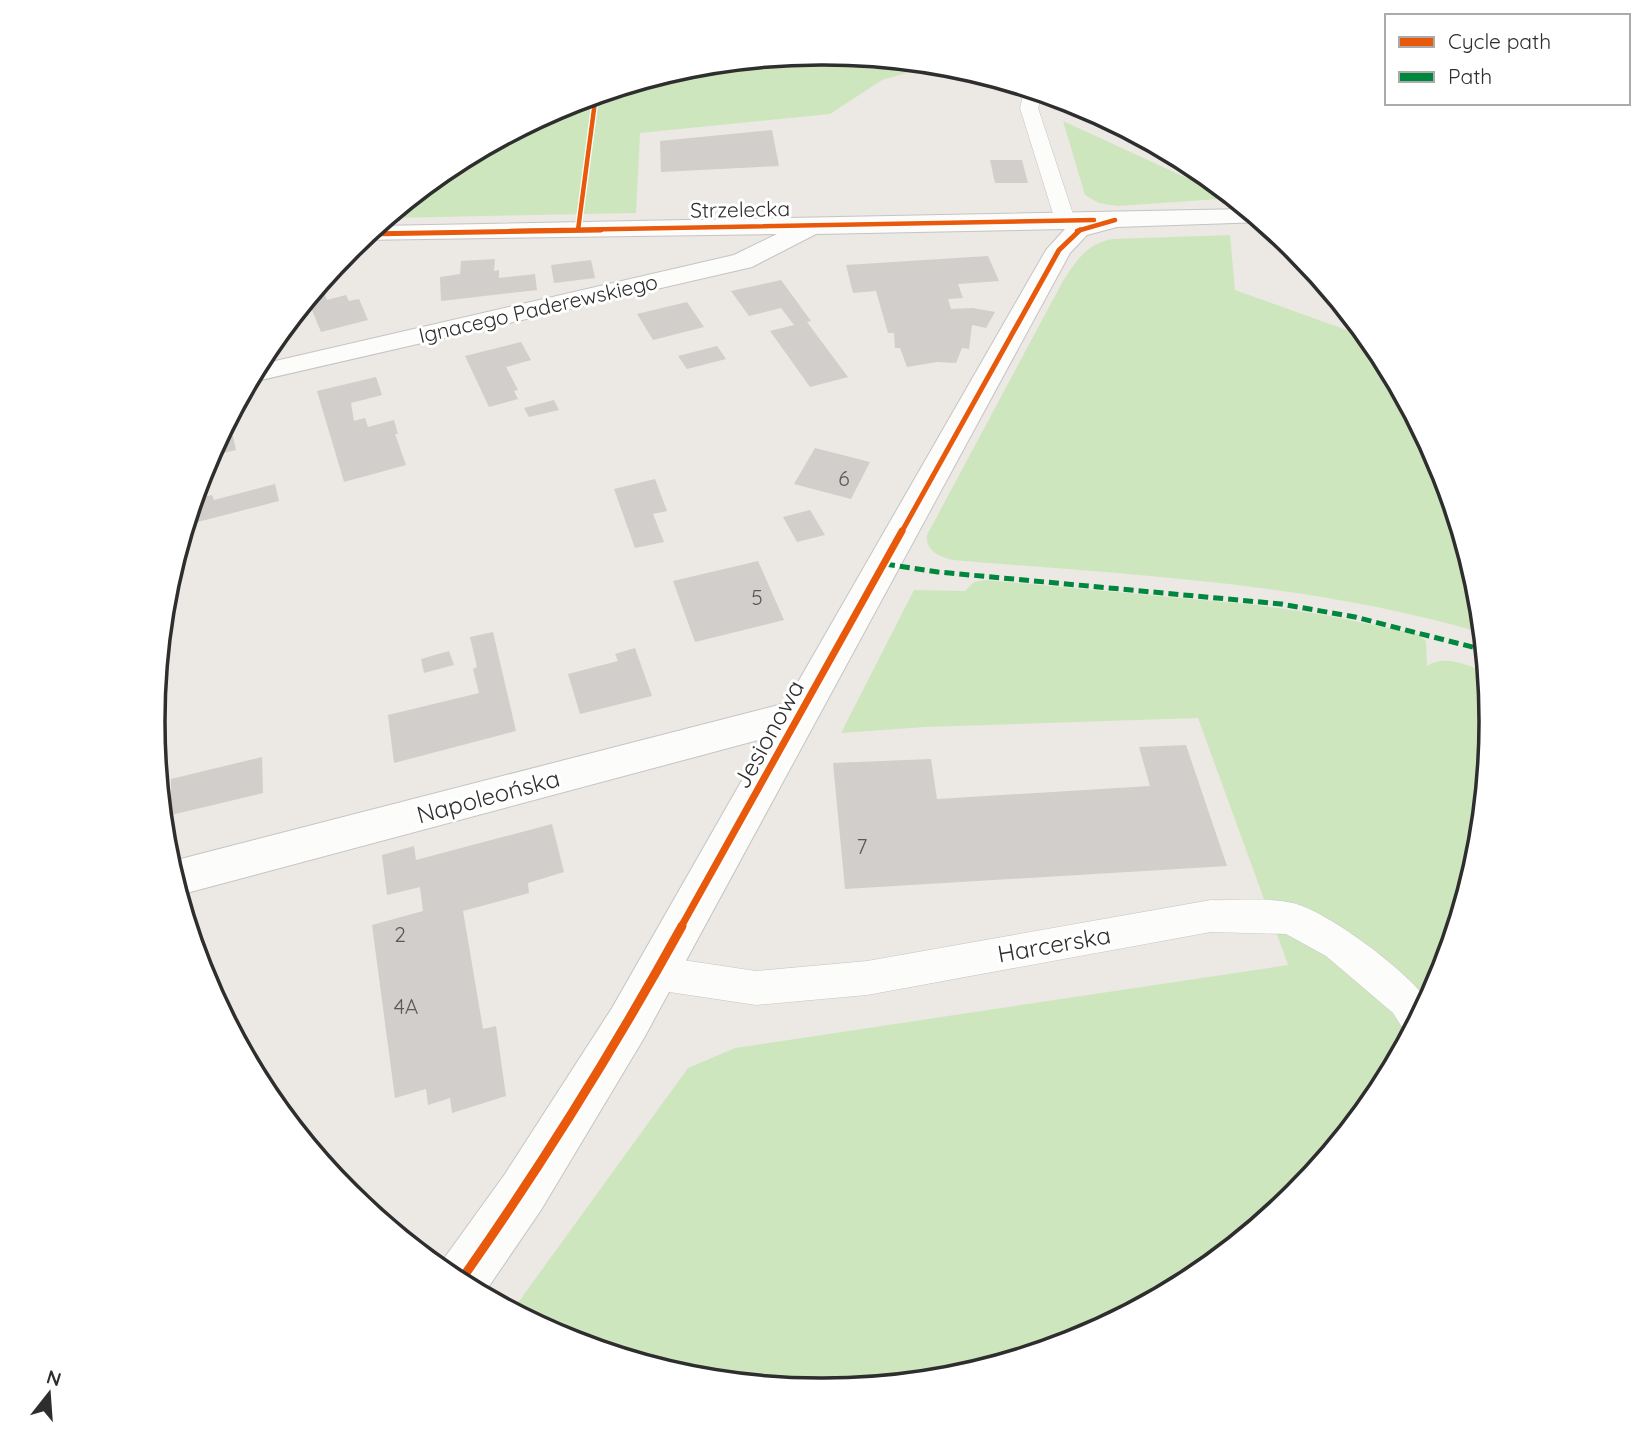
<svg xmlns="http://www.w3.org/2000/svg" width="1644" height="1443" font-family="Quicksand,sans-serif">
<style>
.green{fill:#cee6be}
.building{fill:#d1cecb}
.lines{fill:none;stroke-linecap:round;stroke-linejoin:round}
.service-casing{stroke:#c5c4c5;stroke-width:1}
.minor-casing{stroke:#c5c4c5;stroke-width:2}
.service{fill:#fcfcfb;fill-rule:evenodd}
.minor{fill:#fcfcfb;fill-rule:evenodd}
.quiet{stroke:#00873e;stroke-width:5;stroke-dasharray:10 5;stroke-linecap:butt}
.cycleway-far3-casing{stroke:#fff;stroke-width:7}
.cycleway-far2-casing{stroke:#fff;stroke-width:9}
.cycleway-far1-casing{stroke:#fff;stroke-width:11}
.cycleway-casing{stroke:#fff;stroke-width:13}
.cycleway-far3{stroke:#e8590c;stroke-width:4.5}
.cycleway-far2{stroke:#e8590c;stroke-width:5}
.cycleway-far1{stroke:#e8590c;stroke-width:7}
.cycleway{stroke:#e8590c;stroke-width:9}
.labels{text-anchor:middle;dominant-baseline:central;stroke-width:6;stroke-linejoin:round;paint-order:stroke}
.far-street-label{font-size:21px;fill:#2e2e2e;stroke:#fff}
.number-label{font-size:21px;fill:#585857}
.street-label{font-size:24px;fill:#2e2e2e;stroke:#fff}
.rim{fill:none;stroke:#2e2e2e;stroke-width:3.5}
</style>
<rect width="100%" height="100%" fill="#ece8e4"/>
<!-- green -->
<path class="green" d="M822 53 899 60 904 62 897 66 910 72 882 80 830 114 640 133 636 213 386 218 451 165 566 103 595 99 596 94 692 65Z
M1063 121 1202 185 1217 184 1234 198 1117 206 1099 203 1085 195Z
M1230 235 1235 290 1369 338 1378 350 1440 466 1478 591 1482 633C1310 582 1131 575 953 560 940 557 925 551 927 535L1063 281C1077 260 1086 244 1112 239Z
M985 580 1257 605 1325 615 1417 634 1426 641 1427 666C1445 654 1468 666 1486 672L1491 722 1478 852 1440 978 1378 1094 1295 1195 1193 1278 1078 1340 952 1378 822 1390 691 1378 566 1339 512 1311 688 1068 735 1048 1288 965 1198 718 925 727 841 733 914 590 965 591 974 582Z"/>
<!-- building -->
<path class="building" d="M1079 104 1177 156 1176 158 1065 110Z
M772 130 779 166 661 172 660 141Z
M990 160H1022L1028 183H995Z
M988 256 999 281 958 284 963 298 948 299 951 309 973 308 995 312 986 328 972 325 969 349 962 348 956 363 937 362 907 367 900 348H895L894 333H888L876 291 853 293 846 265Z
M495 259 494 271 499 270V278L535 274 537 290 441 301 440 277 460 274 461 261Z
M591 260 595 278 554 283 551 265Z
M781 280 811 321 807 322 848 377 810 387 770 331 794 325 781 308 749 316 731 291Z
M322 287 327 300 346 295 349 301 359 299 368 320 321 332 312 310 295 314 317 288Z
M687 302 704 327 653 340 637 314Z
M521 342 531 360 506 367 518 390 514 391 518 399 489 407 465 356Z
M717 346 726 359 687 369 678 356Z
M376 377 382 395 351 403 354 421 365 418 368 427 394 420 398 434H395L406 465 344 482 317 391Z
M554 400 559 410 529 417 524 408Z
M229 419 236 450 211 456 214 472 201 475Z
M815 448 870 462 851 499 794 484Z
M655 479 667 511 653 514 664 542 635 548 614 489Z
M275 484 279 501 186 525 194 499 212 495 214 500Z
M810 510 825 535 797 542 783 517Z
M758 561 784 620 695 642 673 581Z
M493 632 516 731 394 763 388 715 479 693 473 669 477 667 470 637Z
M635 648 652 696 580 714 568 674 618 661 615 654Z
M449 651 454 665 424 673 421 659Z
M1186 745 1227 866 845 889 833 763 931 759 937 799 1150 786 1139 747Z
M262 757 263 793 171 815V779Z
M552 824 564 872 528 883 529 893 463 911 483 1029 496 1026 506 1096 452 1113 450 1098 428 1105 426 1089 395 1098 372 925 423 911 420 887 387 895 382 855 414 846 416 860Z"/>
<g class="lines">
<!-- service casing -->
<g class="service-casing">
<path id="service" d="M940 64 960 68 944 74 935 69Z
M1030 89 1045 94 1041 98 1038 108 1075 220 1072 224H1058L1055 220 1020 108 1023 96Z
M1211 900C1237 901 1268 897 1293 903 1329 912 1407 971 1428 1001L1410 1034 1405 1032 1393 1013 1326 956 1286 934 1211 932 867 995 756 1005 656 990 643 985 638 973 643 961 656 956 756 971 867 961Z"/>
</g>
<!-- minor casing -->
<g class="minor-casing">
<path id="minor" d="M1247 209 1263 222 1117 227 1087 235 1070 253 644 1038 541 1210 483 1295 439 1268 440 1264 505 1174 612 1008 766 738 179 895 169 862 786 703 1046 250 1065 229 816 234 752 267 248 383 258 365 734 255 777 234 359 240 376 226Z"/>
</g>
<!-- service -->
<use href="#service" class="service"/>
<!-- minor -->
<use href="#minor" class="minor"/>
<!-- quiet -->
<path class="quiet" d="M885 564 938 572 1281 604 1355 617 1484 650"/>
<!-- cycleway-far3 casing -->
<g class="cycleway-far3-casing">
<path id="cycleway-far3" d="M578 230 596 94
M510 231 1094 220
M1077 231 1115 220"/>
</g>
<!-- cycleway-far2 casing -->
<g class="cycleway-far2-casing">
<path id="cycleway-far2" d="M367 234 601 230
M901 533 1059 250 1080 230"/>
</g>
<!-- cycleway-far1 casing -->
<g class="cycleway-far1-casing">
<path id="cycleway-far1" d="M681 927 902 531"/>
</g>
<!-- cycleway casing -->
<g class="cycleway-casing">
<path id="cycleway" d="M459 1283C540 1168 614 1049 682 926"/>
</g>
<!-- cycleway-far3 -->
<use href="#cycleway-far3" class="cycleway-far3"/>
<!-- cycleway-far2 -->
<use href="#cycleway-far2" class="cycleway-far2"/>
<!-- cycleway-far1 -->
<use href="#cycleway-far1" class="cycleway-far1"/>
<!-- cycleway -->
<use href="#cycleway" class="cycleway"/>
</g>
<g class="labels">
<!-- far-street labels -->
<g class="far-street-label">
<text transform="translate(740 209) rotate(-1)">Strzelecka</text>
<text transform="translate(538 308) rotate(-13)">Ignacego Paderewskiego</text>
</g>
<!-- number labels -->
<g class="number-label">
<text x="844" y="478">6</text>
<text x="757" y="597">5</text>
<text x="862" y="846">7</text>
<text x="400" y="934">2</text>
<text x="406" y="1006">4A</text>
</g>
<!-- street labels -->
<g class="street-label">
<text transform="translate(768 734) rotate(-61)">Jesionowa</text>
<text transform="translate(488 796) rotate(-15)">Napoleońska</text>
<text transform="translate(1054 944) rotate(-10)">Harcerska</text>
</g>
</g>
<!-- crop -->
<path d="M0 0H1644V1443H0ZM821 65H823A656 656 0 0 1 1479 721V722A656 656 0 0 1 823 1378H821A656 656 0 0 1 165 722V721A656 656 0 0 1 821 65Z" fill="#fff" fill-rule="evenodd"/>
<path class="rim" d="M821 65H823A656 656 0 0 1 1479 721V722A656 656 0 0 1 823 1378H821A656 656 0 0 1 165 722V721A656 656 0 0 1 821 65Z"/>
<!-- legend -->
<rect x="1385" y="14" width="245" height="91" fill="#ffffff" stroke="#ababab" stroke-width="2"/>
<rect x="1399" y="37" width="35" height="10" fill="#e8590c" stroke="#ababab" stroke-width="2"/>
<text x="1448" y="49" font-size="21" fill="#2e2e2e">Cycle path</text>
<rect x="1399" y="72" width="35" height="10" fill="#00873e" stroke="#ababab" stroke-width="2"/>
<text x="1448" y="84" font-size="21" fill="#2e2e2e">Path</text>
<!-- north arrow -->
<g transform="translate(49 1394) rotate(17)" stroke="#ffffff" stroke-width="5" paint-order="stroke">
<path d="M0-5L12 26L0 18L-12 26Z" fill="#2e2e2e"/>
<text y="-10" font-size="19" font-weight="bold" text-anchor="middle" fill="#2e2e2e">N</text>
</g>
</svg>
